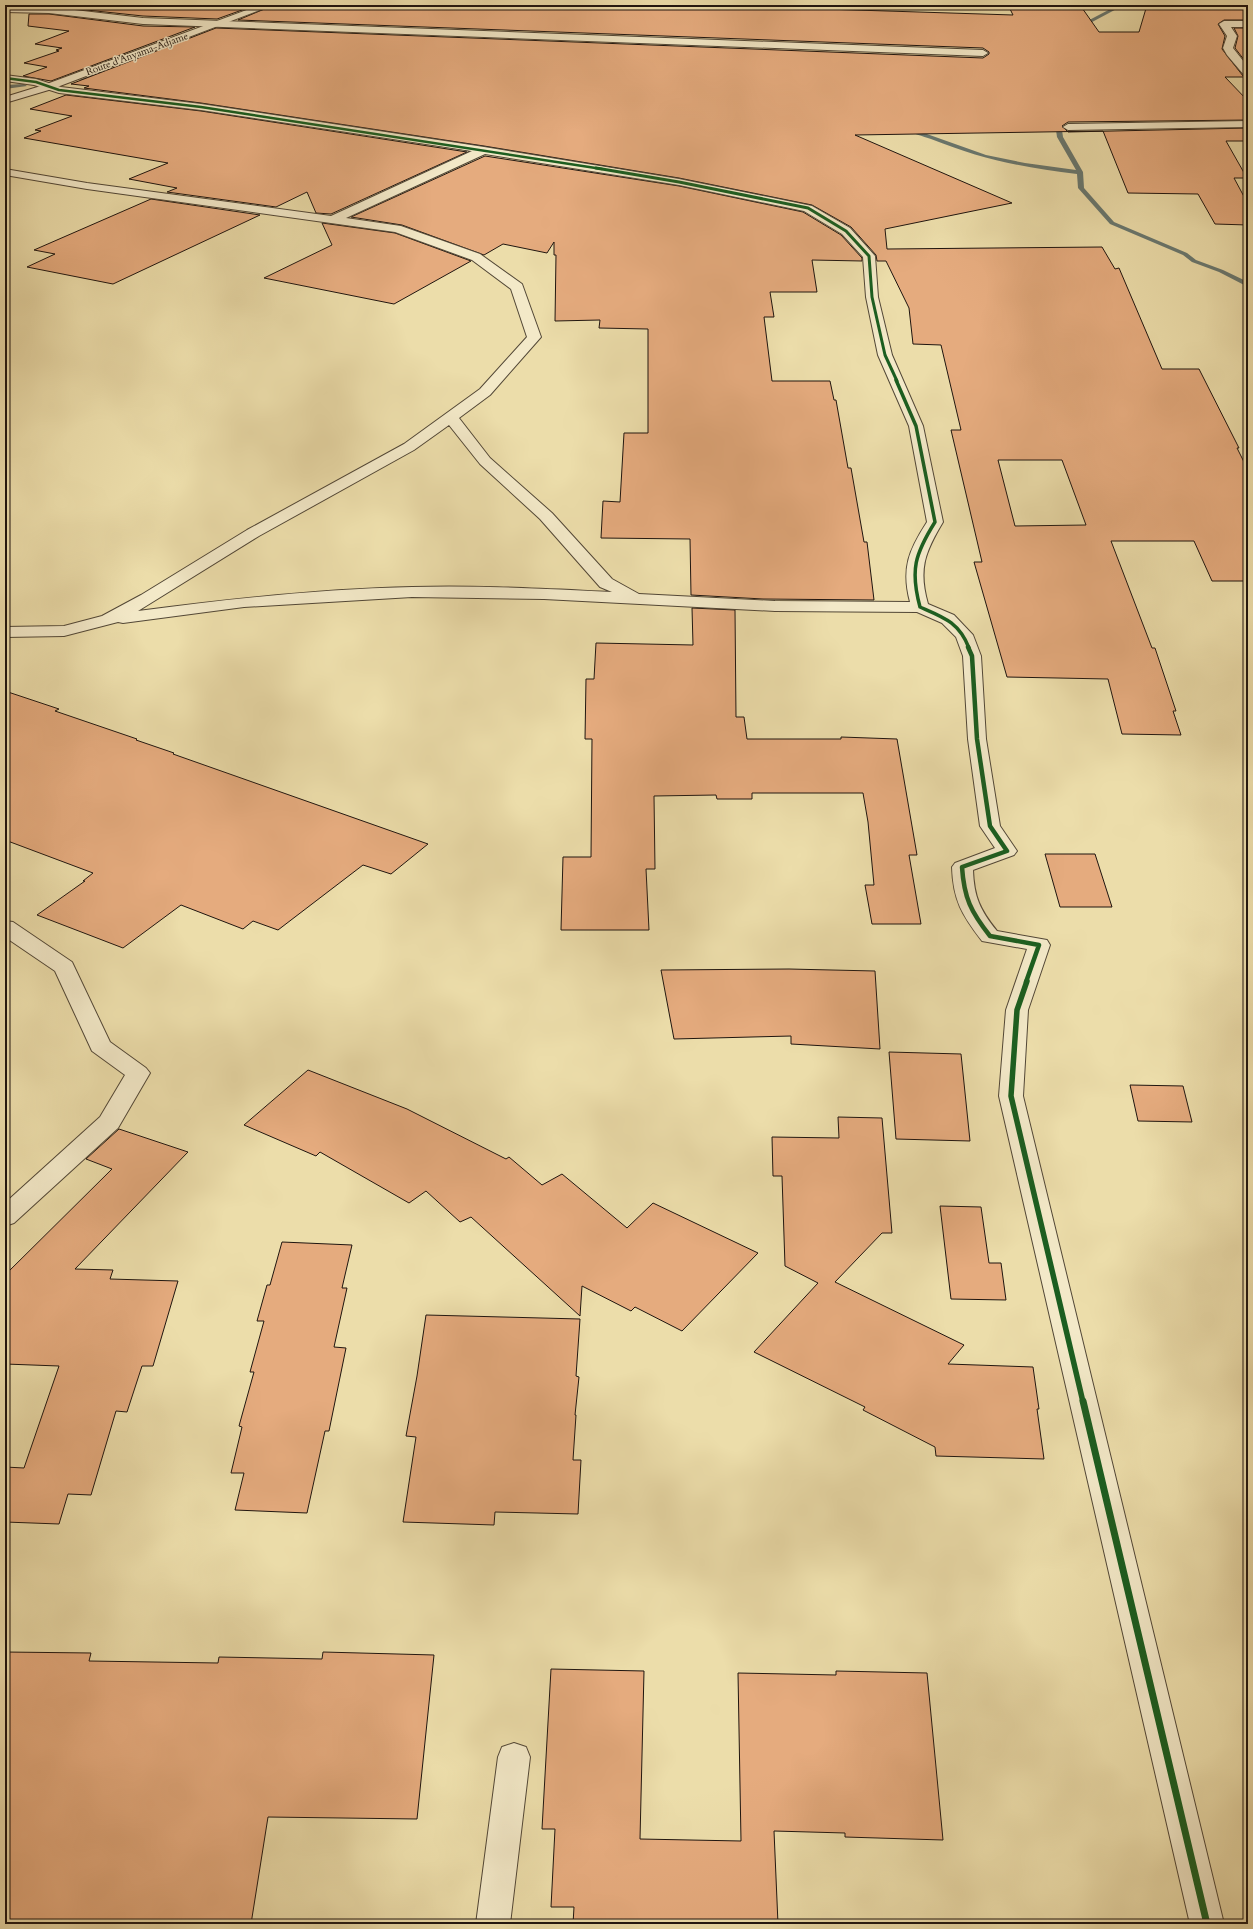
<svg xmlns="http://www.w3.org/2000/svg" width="1253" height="1929" font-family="Cardo,serif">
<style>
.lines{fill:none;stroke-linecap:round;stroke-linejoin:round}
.stream{fill:#697870;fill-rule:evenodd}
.building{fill:#e5ab7e;stroke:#1f150f;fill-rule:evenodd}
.minor-casing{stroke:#524736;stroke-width:2}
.tertiary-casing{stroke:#524736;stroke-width:2}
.minor{fill:#f3e9c8;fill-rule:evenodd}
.tertiary{fill:#f3e9c8;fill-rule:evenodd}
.cycleway-far5-casing{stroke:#f3e9c8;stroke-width:3.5}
.cycleway-far4-casing{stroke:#f3e9c8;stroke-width:4.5}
.cycleway-far3-casing{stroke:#f3e9c8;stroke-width:5.5}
.cycleway-far2-casing{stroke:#f3e9c8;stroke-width:7}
.cycleway-far1-casing{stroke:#f3e9c8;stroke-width:8}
.cycleway-casing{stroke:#f3e9c8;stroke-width:10}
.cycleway-far5{stroke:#1b5e20;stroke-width:2.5}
.cycleway-far4{stroke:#1b5e20;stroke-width:3}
.cycleway-far3{stroke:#1b5e20;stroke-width:3.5}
.cycleway-far2{stroke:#1b5e20;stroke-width:4.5}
.cycleway-far1{stroke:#1b5e20;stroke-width:5.5}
.cycleway{stroke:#1b5e20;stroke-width:7}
.labels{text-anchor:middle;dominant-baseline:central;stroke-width:3;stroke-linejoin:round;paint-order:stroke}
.far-street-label{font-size:10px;fill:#1f150f;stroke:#f3e9c8}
</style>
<rect width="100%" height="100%" fill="#ecddaa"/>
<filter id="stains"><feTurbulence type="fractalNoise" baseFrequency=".005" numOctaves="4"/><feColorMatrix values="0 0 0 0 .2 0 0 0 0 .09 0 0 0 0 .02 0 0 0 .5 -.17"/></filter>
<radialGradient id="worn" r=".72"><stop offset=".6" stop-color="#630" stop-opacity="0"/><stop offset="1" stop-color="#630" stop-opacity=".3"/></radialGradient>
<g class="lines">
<!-- stream -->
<path class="stream" d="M1118 5H1124L1079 29 1074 28Z
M104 70 106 73 84 81 79 80Z
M5 85 24 84 27 86 5 89Z
M1057 114 1060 116 1063 137 1083 172 1084 188 1114 222 1187 253 1196 260 1223 270 1248 282V287L1219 272 1192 262 1183 255 1110 224 1078 188 1077 174C1024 168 981 159 931 139 923 136 912 134 905 129L910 128 986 155 1025 163 1076 170 1057 137 1054 116Z"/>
</g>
<!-- building -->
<path class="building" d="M30 5H256L217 19 143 16 49 6Z
M274 5H697L1013 15 1008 5H1080L1099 32H1139L1147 5H1248V20H1224L1218 24 1225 36 1222 49 1243 76 1246 77H1225L1248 101V120L1068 122 1062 126 1068 132 1248 128V141H1226L1247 178H1234L1248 204V225L1215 224 1198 194 1128 193 1103 131 855 135 1012 203 885 229 887 249 1102 247 1115 269 1119 268 1162 369H1199L1239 448H1237L1248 470V581H1212L1194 541H1111L1152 648H1155L1176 711H1173L1181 735 1122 734 1108 679 1007 677 974 562H982L951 430H961L941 345 913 344 909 308 886 261H877L876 255 851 227 812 205 679 178 484 146 201 103 84 88 89 86 71 84 216 28 983 58 989 54V52L983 48 238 20ZM998 460H1062L1086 525 1015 526Z
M29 14H49L143 26 195 27 51 81 23 76 47 67 24 63 59 51 56 50 62 48 35 44 69 31 28 26Z
M1234 28H1248V65L1235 48 1238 36Z
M66 95 201 111 467 152 331 214 316 213 307 192 276 207 167 192 177 188 129 179 168 163 24 138 41 131 35 130 72 116 30 109Z
M485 156 679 186 803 212 841 235 862 258V261L812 260 817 292H770L774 317H764L772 381H830L834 400H836L848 468H851L864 542H867L874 600 763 599 691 595 690 539 601 538 603 501 620 502 624 433H648V329L599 328 600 320 555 321 556 255H554V242L547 253 503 244 484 255 402 225 351 217Z
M151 199 260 215 113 284 27 267 55 254 34 250Z
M322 223 395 233 471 261 394 304 264 278 332 245Z
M692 608 735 610 736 717H744L747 739H841V737L897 739 917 855H909L921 924H872L865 885H874L868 822 863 793H752V799H717L716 795 654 796 655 869H646L649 930H561L563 857H591L592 739H585L586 679H594L596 643 693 645Z
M5 691 59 709 55 711 137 739 136 740 174 753 173 754 428 844 391 874 363 865 278 930 253 921 243 929 181 905 123 948 37 915 85 881H83L93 873 5 840Z
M1045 854H1095L1112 907H1060Z
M789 969 875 971 880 1049 791 1044V1036L674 1039 661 970Z
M889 1052 961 1054 970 1141 896 1139Z
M308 1070 407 1109 506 1159 509 1157 542 1185 562 1174 627 1228 653 1203 758 1253 682 1331 635 1307 631 1311 582 1286 580 1316 471 1217 460 1222 426 1191 409 1203 320 1152 316 1156 244 1125Z
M1130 1085 1183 1086 1192 1122 1138 1121Z
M838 1117 882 1118 892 1233H882L835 1282 964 1345 948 1364 1033 1367 1039 1409H1037L1044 1459 936 1456 935 1447 863 1410 865 1407 754 1352 818 1283 785 1266 782 1176H773L772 1137 839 1138Z
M119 1129 188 1152 75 1269 113 1270 110 1279 178 1281 153 1366H142L127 1412 116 1411 91 1495 68 1494 59 1524 5 1522V1467L24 1468 59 1366 5 1364V1275L112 1169 86 1159Z
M940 1206 981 1207 989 1263H1001L1006 1300 951 1299Z
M282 1242 352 1245 342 1288H347L334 1347 346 1348 329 1431H325L307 1513 235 1510 244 1473H231L242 1427 239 1426 254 1372H250L264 1321H257L267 1285H270Z
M426 1315 580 1319 576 1376 579 1377 575 1415H576L573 1460H581L578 1514 495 1512 494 1525 403 1522 416 1437 406 1436 417 1376Z
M5 1652 91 1653 89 1661 218 1663 219 1657 322 1659 323 1652 434 1655 417 1819 268 1817 251 1924H5Z
M551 1669 644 1671 640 1839 741 1841 738 1673 836 1675V1671L927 1673 943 1840 845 1837V1833L774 1831 778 1924H573L574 1907H551L555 1829H542Z"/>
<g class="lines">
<!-- minor casing -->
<g class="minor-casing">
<path id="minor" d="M5 6 49 7 143 18 983 50 988 53 983 56 143 24 49 13 5 12Z
M1224 21H1248V27H1231L1237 36 1233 48 1248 67V76L1244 75 1227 55 1223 48 1227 36 1219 24Z
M5 75 36 79 61 87 201 104 484 147 679 179 812 206 850 228 875 256 878 297 892 355 923 426 943 522C925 552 918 569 928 604L954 615 973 635 981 656 986 739 1000 826 1017 851 1014 855 973 870C974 897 980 910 997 931L1047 940 1050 945 1028 1010 1023 1096 1224 1924H1190L999 1096 1006 1010 1027 949 982 941C962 915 953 900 952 867L955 863 995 848 980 826 968 739 963 656 956 637 942 623 917 612 775 611 544 599 412 597 244 607 123 623 118 622 64 636 5 637V627L64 626 102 616 141 595 247 530 404 444 480 389 527 337 511 289 472 260 395 232 87 189 5 175V169L87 183 331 216 472 151 201 110 59 93 34 85 5 81ZM485 154 679 185 804 211 842 234 863 257 866 297 878 355 909 426 927 522C909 550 901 568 910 602L775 601 639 594 612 579 552 513 490 458 459 418 490 395 541 337 522 284 480 254 401 226 346 218ZM449 425 480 464 540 519 600 587 612 592C545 589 478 585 412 587 320 589 229 599 138 611L259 536 414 450Z
M1248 121V127L1068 130 1063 127 1068 124Z
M5 921 13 922 72 962 110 1042 146 1068 150 1073 118 1128 14 1223 5 1226V1203L100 1117 125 1075 92 1051 55 971 5 937Z
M514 1743 526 1747 530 1757 510 1924H476L498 1757 502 1747Z"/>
</g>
<!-- tertiary casing -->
<g class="tertiary-casing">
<path id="tertiary" d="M260 5H273L52 89 5 103V97L44 85Z"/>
</g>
<!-- minor -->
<use href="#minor" class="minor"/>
<!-- tertiary -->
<use href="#tertiary" class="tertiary"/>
<!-- cycleway-far5 casing -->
<g class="cycleway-far5-casing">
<path id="cycleway-far5" d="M5 78 36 82 59 90 201 107 602 169"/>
</g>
<!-- cycleway-far4 casing -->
<g class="cycleway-far4-casing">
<path id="cycleway-far4" d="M596 168 679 182 808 208 846 231 869 256 872 297 885 355 897 381"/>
</g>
<!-- cycleway-far3 casing -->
<g class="cycleway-far3-casing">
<path id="cycleway-far3" d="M896 380 916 426 935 522C915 554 910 570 920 607 943 617 959 622 969 648"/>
</g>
<!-- cycleway-far2 casing -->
<g class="cycleway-far2-casing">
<path id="cycleway-far2" d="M968 647 972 656 977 739 990 826 1007 851 962 867C964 898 971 912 990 936L1039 945 1026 982"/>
</g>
<!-- cycleway-far1 casing -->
<g class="cycleway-far1-casing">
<path id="cycleway-far1" d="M1027 981 1017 1010 1011 1096 1083 1402"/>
</g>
<!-- cycleway casing -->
<g class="cycleway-casing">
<path id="cycleway" d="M1083 1401 1207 1924"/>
</g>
<!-- cycleway-far5 -->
<use href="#cycleway-far5" class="cycleway-far5"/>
<!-- cycleway-far4 -->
<use href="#cycleway-far4" class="cycleway-far4"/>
<!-- cycleway-far3 -->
<use href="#cycleway-far3" class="cycleway-far3"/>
<!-- cycleway-far2 -->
<use href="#cycleway-far2" class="cycleway-far2"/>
<!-- cycleway-far1 -->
<use href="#cycleway-far1" class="cycleway-far1"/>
<!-- cycleway -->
<use href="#cycleway" class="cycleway"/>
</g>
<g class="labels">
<!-- far-street labels -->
<g class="far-street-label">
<text transform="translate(137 54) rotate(-20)">Route d'Anyama-Adjame</text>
</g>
</g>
<!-- margin -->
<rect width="1253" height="1929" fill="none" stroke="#ecddaa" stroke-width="20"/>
<rect x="6" y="6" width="1241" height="1917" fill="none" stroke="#1f150f" stroke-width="2"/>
<rect x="10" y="10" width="1233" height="1909" fill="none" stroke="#1f150f"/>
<rect width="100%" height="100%" filter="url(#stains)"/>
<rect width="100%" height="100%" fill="url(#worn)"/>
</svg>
